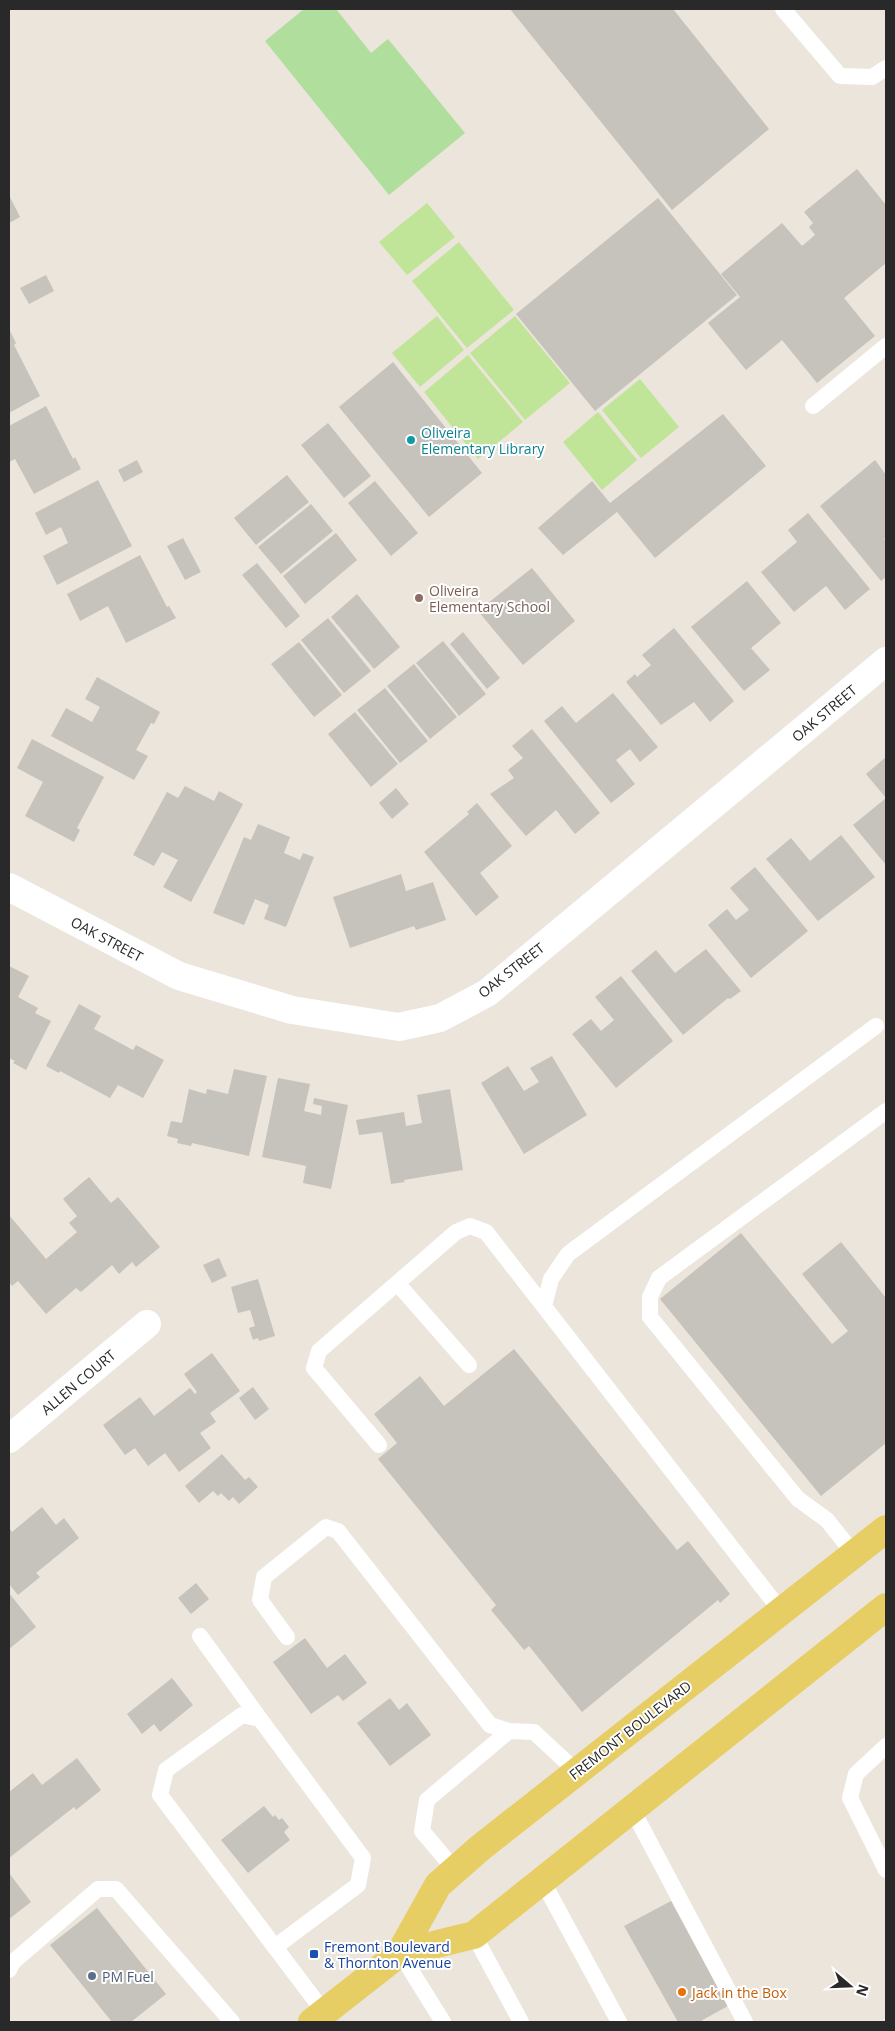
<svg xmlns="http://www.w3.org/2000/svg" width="895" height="2031" font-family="'Open Sans',sans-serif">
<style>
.green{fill:#b0de9c}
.pitch{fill:#c1e598}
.building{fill:#c6c2bc}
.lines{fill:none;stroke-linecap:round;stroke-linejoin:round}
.lane{stroke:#fff;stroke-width:16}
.street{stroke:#fff;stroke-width:28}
.primary{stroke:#e7ce64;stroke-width:28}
.culture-dot{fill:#0f9aa8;stroke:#fff;stroke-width:2}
.education-dot{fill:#8d6e63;stroke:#fff;stroke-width:2}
.transit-dot{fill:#1a4fb4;stroke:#fff;stroke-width:2}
.service-dot{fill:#5c6f8a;stroke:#fff;stroke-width:2}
.food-dot{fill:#e8710a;stroke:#fff;stroke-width:2}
.labels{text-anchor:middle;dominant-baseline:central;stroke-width:4;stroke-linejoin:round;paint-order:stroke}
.culture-label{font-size:14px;fill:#0d838f;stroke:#fff;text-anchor:start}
.education-label{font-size:14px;fill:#785e54;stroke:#fff;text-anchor:start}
.street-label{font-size:14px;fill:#292929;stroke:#fff}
.transit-label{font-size:14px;fill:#164399;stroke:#fff;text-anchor:start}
.service-label{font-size:14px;fill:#4e5e75;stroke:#fff;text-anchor:start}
.food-label{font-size:14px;fill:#c56008;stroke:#fff;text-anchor:start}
</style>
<rect width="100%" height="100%" fill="#ebe5dc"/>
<!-- green -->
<path class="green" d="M304 9H336L371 53 388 39 465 133 389 195 265 41Z"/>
<!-- pitch -->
<path class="pitch" d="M427 203 455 237 407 275 379 242Z
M459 242 514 310 467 348 412 281Z
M437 316 464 350 420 387 392 353Z
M515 316 570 383 525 420 470 353Z
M468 355 523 422 478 459 424 392Z
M640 379 679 427 641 458 602 410Z
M598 412 637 460 602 490 563 442Z"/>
<!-- building -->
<path class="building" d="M510 9H673L769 129 672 210Z
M857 169 886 205V263L844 298 875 336 817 383 782 340 746 370 708 323 740 297 721 274 782 223 802 246 815 235 809 227 813 223 804 212Z
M9 195 20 217 9 223Z
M658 198 737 295 595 411 516 314Z
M46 275 54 291 29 304 20 288Z
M9 329 16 343 14 345 40 396 9 413Z
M393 362 482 473 429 517 339 407Z
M46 406 73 459 75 457 81 469 34 494 15 459 9 462V426Z
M723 414 766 466 655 558 617 512 563 555 538 528 592 481 610 503Z
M328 423 371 476 344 498 301 445Z
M137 460 143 472 124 482 118 470Z
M875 460 886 475V537L884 539 886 541V577L881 581 820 506Z
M287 475 309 502 256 545 234 518Z
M98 480 132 546 57 585 43 556 68 543 61 527 46 535 35 513Z
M375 481 418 533 391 556 348 503Z
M311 504 333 531 281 574 258 547Z
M808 513 870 589 845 610 826 586 794 612 761 572 797 542 788 530Z
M336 533 357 560 305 604 283 576Z
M183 538 201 572 185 580 167 546Z
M140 555 167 607 169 606 176 618 126 643 108 606 80 621 67 594Z
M257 563 300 616 286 628 242 575Z
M532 568 575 621 523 665 478 611Z
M747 581 781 623 751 648 770 670 744 691 691 627Z
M357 594 400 647 374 669 331 617Z
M328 618 371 671 344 693 301 640Z
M674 628 734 701 710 722 694 702 661 725 626 682 635 674 637 677 651 665 642 655Z
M463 632 500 678 487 689 450 644Z
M443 641 486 694 459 716 416 663Z
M299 642 342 695 314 717 271 664Z
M414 664 457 717 430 739 387 686Z
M97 677 160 712 154 724 151 723 136 750 148 756 134 780 51 736 66 708 92 722 100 707 85 699Z
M385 688 428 741 400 763 357 710Z
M613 693 658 747 640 762 630 749 616 760 635 784 611 803 544 721 562 706 576 723Z
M355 712 398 764 371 787 328 734Z
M532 729 600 813 575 834 556 810 526 836 490 794 514 778 508 770 523 758 512 746Z
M32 739 104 777 77 828 80 830 74 842 25 816 43 782 17 768Z
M886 757V865L853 825 886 798 866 774Z
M185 786 214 801 219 791 243 804 191 902 163 887 178 860 162 852 154 866 133 855 167 792 178 798Z
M396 788 409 804 392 819 379 803Z
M477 803 512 846 480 873 499 897 476 916 424 852 469 814 467 812Z
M258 824 290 837 284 853 300 860 303 853 314 857 286 927 264 919 269 905 255 899 244 925 213 913 244 837 251 840Z
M841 835 875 877 818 921 766 859 791 838 810 861Z
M755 867 808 931 751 978 708 925 727 909 736 920 749 910 730 888Z
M401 874 406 891 433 882 446 920 416 930 414 926 350 948 333 897Z
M706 949 741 991 730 999 728 998 683 1035 631 971 656 950 675 973Z
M9 966 29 976 18 997 38 1008 35 1013 51 1021 26 1070 13 1063 15 1061 9 1058Z
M621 976 673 1041 616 1088 572 1034 591 1019 601 1031 614 1020 595 997Z
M79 1004 101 1016 94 1029 133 1050 136 1045 164 1060 143 1098 118 1085 110 1098 60 1071 59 1073 46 1066Z
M552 1056 587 1115 524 1154 481 1083 508 1066 524 1091 539 1082 530 1068Z
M234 1069 267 1076 249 1156 192 1143 191 1146 177 1143 178 1139 167 1136 171 1121 182 1123 189 1089 206 1094 207 1089 228 1094Z
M278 1078 310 1084 304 1111 321 1115 322 1106 313 1104 314 1098 348 1105 331 1189 303 1183 306 1166 262 1157Z
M450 1089 463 1170 404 1180 405 1182 391 1184 382 1132 359 1135 356 1120 404 1112 406 1126 422 1123 417 1095Z
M89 1177 111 1203 118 1197 160 1247 136 1267 132 1262 119 1274 112 1265 81 1292 76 1288 46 1314 18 1281 12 1286 9 1282V1215L46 1259 77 1232 69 1223 77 1216 63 1199Z
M741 1233 832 1344 848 1331 802 1274 841 1242 886 1298V1443L821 1496 660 1299Z
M219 1258 227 1276 212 1283 203 1265Z
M258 1279 275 1336 259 1341 258 1338 253 1340 249 1328 255 1326 250 1310 238 1313 231 1287Z
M514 1349 677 1550 688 1541 730 1594 720 1603 718 1600 582 1712 529 1646 524 1650 491 1610 496 1605 378 1459 397 1443 374 1414 420 1376 444 1406Z
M212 1353 240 1391 210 1413 216 1422 200 1433 211 1448 179 1472 165 1453 148 1466 135 1448 125 1455 103 1425 140 1397 154 1416 190 1388 195 1394 197 1392 184 1374Z
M253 1387 269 1409 255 1420 239 1398Z
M222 1454 245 1480 249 1477 258 1487 239 1504 233 1497 229 1501 221 1493 218 1496 213 1491 199 1503 185 1486Z
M42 1507 56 1525 64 1518 79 1538 36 1573 40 1577 18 1595 9 1584V1528L12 1532Z
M196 1583 209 1599 191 1614 178 1598Z
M9 1593 36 1627 9 1649Z
M305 1638 327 1668 345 1654 367 1683 343 1701 338 1695 311 1714 273 1662Z
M172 1678 193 1705 160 1732 154 1724 142 1734 127 1714Z
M390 1698 399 1710 407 1703 431 1735 390 1766 357 1723Z
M77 1758 101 1790 76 1810 74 1807 9 1858V1792L33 1773 42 1785Z
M264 1806 273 1817 275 1815 279 1820 282 1818 289 1827 284 1832 290 1840 248 1873 221 1840Z
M9 1873 31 1902 9 1919Z
M671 1901 728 2006 699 2022H678L624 1926Z
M97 1908 166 1994 131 2022H112L50 1945Z"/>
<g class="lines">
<!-- lane -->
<path class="lane" d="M783 9 840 76 872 77 886 68
M813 406 886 346
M397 1283 469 1365
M544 1306 551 1279 568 1254 876 1026
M379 1445 314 1368 319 1351 456 1232 470 1226 486 1232 781 1611
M854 1554 827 1520 798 1499 650 1317V1297L659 1278 886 1111
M200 1636 260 1719
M287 1637 260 1600 264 1577 326 1527 338 1531 490 1725 509 1731 534 1732 577 1772
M886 1746 856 1774 850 1798 886 1870
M633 1811 745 2022
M455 1870 422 1831 427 1800 509 1731
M542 1880 619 2022
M474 1935 521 2022
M275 1947 358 1885 363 1858 260 1719 242 1715 166 1770 160 1795 324 2012
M400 1953 443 2022
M9 1970 13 1962 98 1889H116L232 2022"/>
<!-- street -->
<path class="street" d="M9 887 179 976 292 1010 399 1027 440 1018 487 993 886 661
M9 1439 147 1324"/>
<!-- primary -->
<path class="primary" d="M400 1953 474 1935 886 1607
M312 2022 400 1953 438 1885 480 1848 886 1529"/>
</g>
<!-- markers -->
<circle class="culture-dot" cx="411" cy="440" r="5"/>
<circle class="education-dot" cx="419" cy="598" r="5"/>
<rect class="transit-dot" x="309" y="1949" width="10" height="10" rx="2.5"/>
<circle class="service-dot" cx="92" cy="1976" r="5"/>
<circle class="food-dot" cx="682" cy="1992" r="5"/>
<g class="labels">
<!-- culture labels -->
<g class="culture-label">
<text x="421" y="432">Oliveira<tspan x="421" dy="16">Elementary Library</tspan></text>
</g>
<!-- education labels -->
<g class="education-label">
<text x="429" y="590">Oliveira<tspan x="429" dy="16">Elementary School</tspan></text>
</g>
<!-- street labels -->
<g class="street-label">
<text transform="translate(824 713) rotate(-40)">OAK STREET</text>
<text transform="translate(107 939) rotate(28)">OAK STREET</text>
<text transform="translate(511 970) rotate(-38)">OAK STREET</text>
<text transform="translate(78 1382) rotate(-40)">ALLEN COURT</text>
<text transform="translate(630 1730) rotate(-38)">FREMONT BOULEVARD</text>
</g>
<!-- transit labels -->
<g class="transit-label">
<text x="324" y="1946">Fremont Boulevard<tspan x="324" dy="16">&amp; Thornton Avenue</tspan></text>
</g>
<!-- service labels -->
<g class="service-label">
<text x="102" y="1976">PM Fuel</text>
</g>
<!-- food labels -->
<g class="food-label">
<text x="692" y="1992">Jack in the Box</text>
</g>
</g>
<!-- border -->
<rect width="895" height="2031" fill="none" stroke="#292929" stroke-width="20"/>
<!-- north arrow -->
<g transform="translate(850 1986) rotate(109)" stroke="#ffffff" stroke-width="4" paint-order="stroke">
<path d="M0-4L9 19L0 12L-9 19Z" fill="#292929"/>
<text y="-8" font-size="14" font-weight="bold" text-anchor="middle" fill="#292929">N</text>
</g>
</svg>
